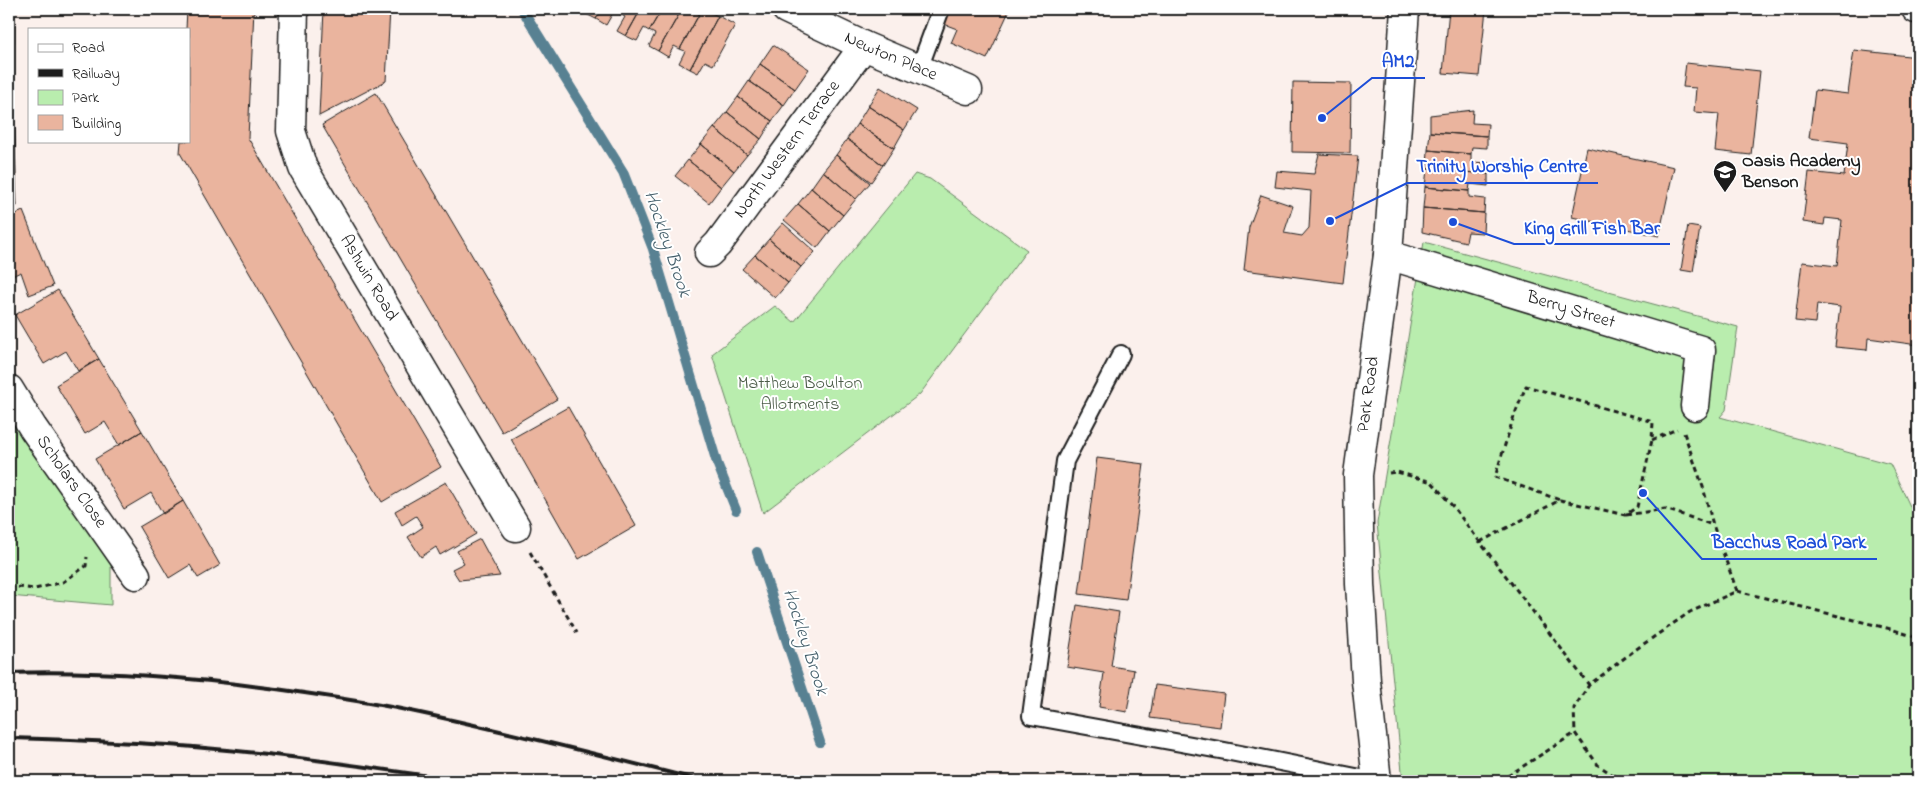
<svg xmlns="http://www.w3.org/2000/svg" width="1927" height="790" font-family="'Indie Flower',sans-serif">
<style>
.green{fill:#b9edae;stroke:#6a8465}
.lines{fill:none;stroke-linecap:round;stroke-linejoin:round}
.stream{stroke:#588192;stroke-width:10}
.building{fill:#eab49e;stroke:#1c1c1c}
.lane-casing{stroke:#1c1c1c;stroke-width:20}
.street-casing{stroke:#1c1c1c;stroke-width:31}
.secondary-casing{stroke:#1c1c1c;stroke-width:31}
.path{stroke:#1c1c1c;stroke-width:3;stroke-dasharray:5 4;stroke-linecap:butt}
.lane{stroke:#fff;stroke-width:16}
.street{stroke:#fff;stroke-width:28}
.secondary{stroke:#fff;stroke-width:28}
.rail{stroke:#1c1c1c;stroke-width:4}
.labels{text-anchor:middle;dominant-baseline:central;stroke-width:4;stroke-linejoin:round;paint-order:stroke}
.street-label{font-size:18px;fill:#1c1c1c;stroke:#fff}
.poi-label{font-size:18px;font-weight:bold;fill:#1c1c1c;stroke:#fff;text-anchor:start}
.park-label{font-size:18px;fill:#4b5b48;stroke:#fff}
.water-label{font-size:19px;font-style:italic;fill:#445f6b;stroke:#fff}
.leader{fill:none;stroke:#1d4ed8;stroke-width:2}
.callout-dot{fill:#1d4ed8;stroke:#fff;stroke-width:2}
.callout-label{font-size:19px;text-anchor:middle;font-weight:bold;fill:#1d4ed8;stroke:#fff;stroke-width:4;stroke-linejoin:round;paint-order:stroke}
</style>
<rect width="100%" height="100%" fill="#fbf0ec"/>
<filter id="ink" filterUnits="userSpaceOnUse"><feTurbulence type="fractalNoise" baseFrequency=".02" numOctaves="2"/><feDisplacementMap in="SourceGraphic" scale="10" xChannelSelector="R" yChannelSelector="G"/><feConvolveMatrix kernelMatrix="1 2 1 2 8 2 1 2 1" color-interpolation-filters="sRGB"/></filter>
<g filter="url(#ink)">
<!-- green -->
<path class="green" d="M915 174 930 179 1027 250 920 394 763 513 712 354 775 306 794 322Z
M1424 242 1738 327 1726 410 1720 417 1890 464 1918 523V781H1403L1377 523Z
M9 403 111 559V605L9 596Z"/>
<g class="lines">
<!-- stream -->
<path class="stream" d="M522 9 623 172 653 249 717 463 736 510
M757 552 820 742"/>
</g>
<!-- building -->
<path class="building" d="M9 9H14V25H9Z
M187 9H254L248 138 441 467 382 502 180 153 181 141H189V29H186Z
M324 9H390L386 81 319 116Z
M588 9H602L596 19 586 14Z
M602 9H622L620 14 614 11 606 25 596 19Z
M622 9H641L626 36 617 31 625 17 620 14Z
M641 9H662L649 31 644 28 637 41 626 36Z
M662 9H682L658 51 649 46 655 34 649 31Z
M682 9H702L680 49 674 46 668 57 658 51Z
M702 9 718 16 690 69 679 63 685 51 680 49Z
M951 9H1010L987 59 951 43 957 29 944 24Z
M1449 9H1486L1479 76 1443 73Z
M718 16 735 25 713 65 705 61 698 73 690 69Z
M9 25H14V43H9Z
M773 45 809 69 795 89 760 64Z
M1854 50 1918 57V345L1868 338 1867 350 1835 347 1840 307 1817 304 1815 323 1795 321 1802 262 1837 266 1842 220 1825 218 1824 225 1803 222 1809 172 1844 176 1848 143 1809 138 1815 90 1848 94Z
M1686 63 1760 71 1751 155 1715 151 1719 114 1694 112 1696 88 1683 87Z
M760 64 795 89 784 105 749 81Z
M749 81 784 105 772 121 738 97Z
M1293 82 1351 83 1350 153 1292 152Z
M880 87 917 110 904 130 868 106Z
M376 93 557 399 502 432 322 125Z
M15 97 14 111H9V98Z
M738 97 772 121 761 139 727 112Z
M868 106 904 130 894 148 857 124Z
M1473 110 1472 123 1488 124 1487 136 1430 132V115Z
M9 111H14L17 206H9Z
M727 112 761 139 747 155 714 128Z
M857 124 894 148 883 165 847 139Z
M714 128 747 155 734 171 701 144Z
M1430 132 1487 136V148L1472 147 1471 154 1428 150Z
M847 139 883 165 871 182 836 155Z
M701 144 734 171 721 187 688 160Z
M1587 148 1674 167 1659 236 1572 217Z
M1428 150 1471 154V162L1489 163 1488 174 1427 169Z
M1319 154 1358 156 1343 283 1244 270 1249 227 1261 195 1293 206 1284 233 1302 236 1309 228 1311 191 1275 187 1277 171 1314 174Z
M836 155 870 183 856 199 823 171Z
M688 160 721 187 709 203 675 176Z
M1427 169 1488 174V186L1470 184 1469 191 1425 187Z
M823 171 856 199 843 215 811 188Z
M1425 187 1469 191V197L1485 199 1484 213 1423 208Z
M811 188 843 215 830 231 798 204Z
M798 204 830 231 817 248 784 220Z
M1423 208 1484 213 1483 233 1468 232 1466 242 1422 232Z
M23 211 53 286 29 295 21 272 9 277V217Z
M783 223 815 252 801 267 769 239Z
M1688 226 1700 228 1693 272 1681 270Z
M769 239 801 267 788 283 755 255Z
M755 255 788 283 775 298 742 269Z
M58 290 99 359 78 371 66 351 44 364 15 315Z
M99 359 142 431 119 445 105 422 85 434 56 385Z
M568 407 636 526 579 559 511 439Z
M142 431 183 501 163 514 151 493 124 509 95 459Z
M1097 458 1144 464 1126 600 1079 594Z
M446 482 476 534 440 555 436 547 421 557 408 537 423 527 416 516 402 525 395 511Z
M183 501 220 565 198 578 190 565 169 578 139 527Z
M480 539 500 576 459 580 452 569 464 563 457 551Z
M1077 605 1119 612 1111 666 1134 670 1127 712 1099 707 1104 673 1067 667Z
M1155 685 1224 694 1220 727 1150 718Z"/>
<g class="lines">
<!-- lane casing -->
<g class="lane-casing">
<path id="lane" d="M919 69 941 9
M1121 354 1065 461 1031 716 1225 751 1376 781"/>
</g>
<!-- street casing -->
<g class="street-casing">
<g id="street">
<path id="s1" d="M294 9 291 131 303 168 516 527"/>
<path id="s2" d="M786 9 864 46 968 90"/>
<path id="s3" d="M709 253 718 244 864 46"/>
<path id="s4" d="M1388 255 1701 350 1695 406"/>
<path id="s5" d="M9 389 33 428 136 575"/>
</g>
</g>
<!-- secondary casing -->
<g class="secondary-casing">
<g id="secondary">
<path d="M1916 9H1918"/>
<path id="s6" d="M1377 781 1366 681 1360 584 1358 475 1388 255 1405 9"/>
</g>
</g>
<!-- path -->
<path class="path" d="M1684 433 1703 487 1713 525 1737 591
M1652 440 1677 429
M1389 473 1397 472 1432 482 1454 508 1589 685
M1626 515 1665 509 1713 525
M1480 542 1560 500 1625 515 1637 507 1652 440 1653 422 1526 386 1513 419 1495 477 1560 500
M530 552 577 633
M9 586 35 589 63 582 86 566 87 557
M1500 781 1575 733
M1622 781 1598 765 1575 733 1574 708 1589 685 1635 650 1690 612 1737 591 1891 629 1918 638"/>
<!-- lane -->
<use href="#lane" class="lane"/>
<!-- street -->
<use href="#street" class="street"/>
<!-- secondary -->
<use href="#secondary" class="secondary"/>
<!-- rail -->
<path class="rail" d="M9 673C99 670 187 677 276 689 319 695 363 701 406 710 506 731 605 756 703 781
M9 738C74 740 140 742 205 748 292 755 378 769 464 781"/>
</g>
</g>
<!-- icons -->
<defs>
<g id="school-pin" transform="scale(1.25)"><path d="M0 17L-7.5 6A9.5 9.5 0 1 1 7.5 6Z" fill="#1c1c1c" stroke="#fff"/><path d="M0-5L7-2L0 1L-7-2ZM-4 1L0 2.5L4 1V4Q0 6-4 4Z" fill="#fff"/></g>
</defs>
<g fill-rule="evenodd">
<use href="#school-pin" x="1725" y="172"/>
</g>
<g class="labels">
<!-- street labels -->
<g class="street-label">
<text stroke="none"><textPath href="#s2" startOffset="115">Newton Place</textPath></text>
<text stroke="none"><textPath href="#s3" startOffset="130">North Western Terrace</textPath></text>
<text stroke="none"><textPath href="#s1" startOffset="289">Ashwin Road</textPath></text>
<text stroke="none"><textPath href="#s4" startOffset="191">Berry Street</textPath></text>
<text stroke="none"><textPath href="#s6" startOffset="388">Park Road</textPath></text>
<text stroke="none"><textPath href="#s5" startOffset="112">Scholars Close</textPath></text>
</g>
<!-- poi labels -->
<g class="poi-label">
<text x="1742" y="162">Oasis Academy<tspan x="1742" dy="21">Benson</tspan></text>
</g>
<!-- park labels -->
<g class="park-label">
<text x="800" y="384">Matthew Boulton<tspan x="800" dy="21">Allotments</tspan></text>
</g>
<!-- water labels -->
<g class="water-label">
<text transform="translate(667 244) rotate(71)">Hockley Brook</text>
<text transform="translate(805 642) rotate(72)">Hockley Brook</text>
</g>
</g>
<!-- callouts -->
<path class="leader" d="M1322 118L1372 78H1425M1330 221L1407 183H1598M1453 222L1514 244H1670M1643 493L1702 559H1877"/>
<g class="callout-dot">
<circle cx="1322" cy="118" r="5"/>
<circle cx="1330" cy="221" r="5"/>
<circle cx="1453" cy="222" r="5"/>
<circle cx="1643" cy="493" r="5"/>
</g>
<g class="callout-label">
<text x="1398" y="67">AM2</text>
<text x="1502" y="172">Trinity Worship Centre</text>
<text x="1592" y="234">King Grill Fish Bar</text>
<text x="1789" y="548">Bacchus Road Park</text>
</g>
<!-- margin -->
<rect width="1927" height="790" fill="none" stroke="#fff" stroke-width="30"/>
<rect x="15" y="15" width="1897" height="760" fill="none" stroke="#1c1c1c" stroke-width="2" filter="url(#ink)"/>
<!-- legend -->
<rect x="28" y="28" width="162" height="115" fill="#ffffff" stroke="#a4a4a4"/>
<rect x="38" y="44" width="25" height="8" fill="#ffffff" stroke="#a4a4a4"/>
<text x="72" y="52" font-size="15" fill="#1c1c1c">Road</text>
<rect x="38" y="69" width="25" height="8" fill="#1c1c1c" stroke="#a4a4a4"/>
<text x="72" y="78" font-size="15" fill="#1c1c1c">Railway</text>
<rect x="38" y="90" width="25" height="15" fill="#b9edae" stroke="#a4a4a4"/>
<text x="72" y="102" font-size="15" fill="#1c1c1c">Park</text>
<rect x="38" y="115" width="25" height="15" fill="#eab49e" stroke="#a4a4a4"/>
<text x="72" y="128" font-size="15" fill="#1c1c1c">Building</text>
</svg>
